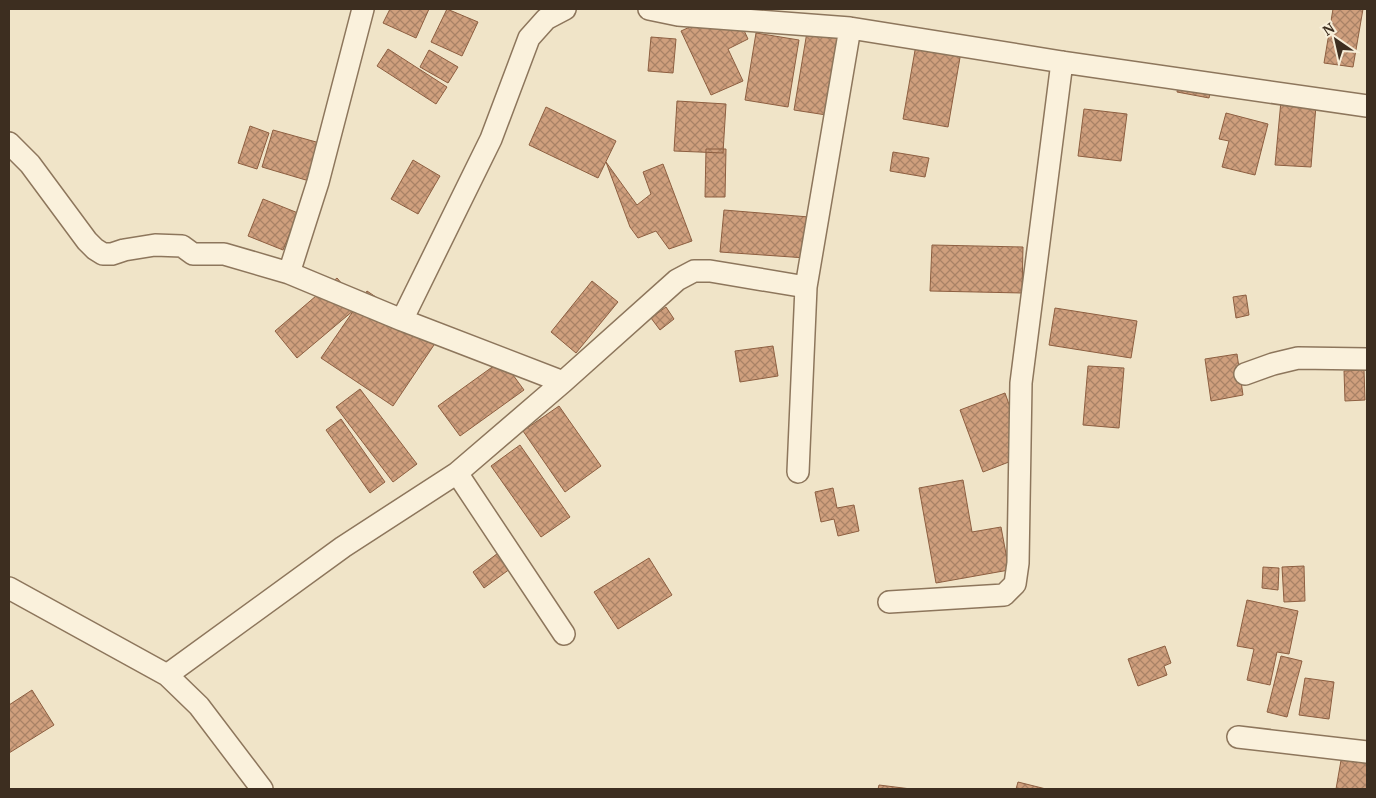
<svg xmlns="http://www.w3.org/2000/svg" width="1376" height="798" font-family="'PT Serif',serif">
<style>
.building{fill:url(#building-cross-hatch);stroke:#8d5f41}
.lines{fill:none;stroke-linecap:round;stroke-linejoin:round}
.minor-casing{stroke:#8d765c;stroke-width:24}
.minor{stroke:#faf1dc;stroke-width:21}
</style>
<defs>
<pattern id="building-cross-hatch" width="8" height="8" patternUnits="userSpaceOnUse" patternTransform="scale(1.25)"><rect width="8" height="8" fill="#cf9f7d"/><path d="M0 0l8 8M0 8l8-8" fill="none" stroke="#a98266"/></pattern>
</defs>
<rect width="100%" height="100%" fill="#f0e4c8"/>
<!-- building -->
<path class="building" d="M390 9H429L416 38 383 23Z
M447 9 478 22 462 56 431 42Z
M729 9H734L748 39 728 49 743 81 711 95 681 31Z
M1333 9H1363L1353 67 1324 63Z
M807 32 845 39 833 116 794 110Z
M756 33 799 40 788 107 745 100Z
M651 37 676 39 673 73 648 71Z
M917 39 962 46 948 127 903 119Z
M388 49 447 87 436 104 377 66Z
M429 50 458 67 448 83 420 67Z
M1180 74 1213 80 1209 98 1177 92Z
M1282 90 1317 93 1311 167 1275 165Z
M677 101 726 104 723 153 674 151Z
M546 107 616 141 598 178 529 145Z
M1084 109 1127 114 1121 161 1078 156Z
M1226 113 1268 124 1255 175 1222 167 1229 141 1219 139Z
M250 126 269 133 257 169 238 163Z
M273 130 327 145 316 183 262 167Z
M706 149H726L725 197H705Z
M893 152 929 158 925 177 890 171Z
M413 160 440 176 418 214 391 199Z
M606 162 637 205 651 194 643 172 663 164 692 241 669 249 656 231 638 238 630 227Z
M263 199 298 213 283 250 248 236Z
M724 210 809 217 806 258 720 252Z
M932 245 1023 247 1022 293 930 291Z
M337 278 360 305 297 358 275 331Z
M592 281 618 302 576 353 551 332Z
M367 291 438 339 393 406 321 358Z
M1246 295 1249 315 1236 318 1233 297Z
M666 307 674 319 660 330 651 318Z
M1055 308 1137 321 1131 358 1049 345Z
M773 346 778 376 740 382 735 351Z
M1237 354 1243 395 1211 401 1205 359Z
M502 360 524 390 460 436 438 406Z
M1088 366 1124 368 1119 428 1083 425Z
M1364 370 1365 400 1345 401 1344 371Z
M360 389 417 464 393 482 336 407Z
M1005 393 1027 455 983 472 960 410Z
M559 406 601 466 565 492 523 431Z
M341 419 385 482 370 493 326 430Z
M520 445 570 517 541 537 491 466Z
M963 480 972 532 1001 527 1009 570 936 583 919 488Z
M833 488 837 508 854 505 859 531 838 536 834 519 821 522 815 492Z
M506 547 518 563 484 588 473 572Z
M649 558 672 595 618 629 594 592Z
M1304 566 1305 601 1284 602 1282 567Z
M1263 567 1279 568 1278 590 1262 588Z
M1247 600 1298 611 1289 654 1277 652 1270 685 1247 680 1254 649 1237 646Z
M1165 646 1171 663 1164 666 1167 675 1138 686 1128 659Z
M1281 656 1302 661 1287 717 1267 712Z
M1305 678 1334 682 1329 719 1299 715Z
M32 690 54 725 9 753V705Z
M1343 749 1367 752V789H1336Z
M1018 782 1046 789H1016Z
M879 785 911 789H878Z"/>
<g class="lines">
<!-- minor casing -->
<g class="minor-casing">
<path id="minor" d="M649 9 678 15 850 28 1062 62 1367 106
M9 143 30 164 87 241 95 249 103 254H112L124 250 155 245 182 246 193 254H224L289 273 402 320 563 382
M289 273 318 182 363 9
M402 320 491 139 529 38 546 19 565 9
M1245 374 1273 364 1298 358 1367 359
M798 472 806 287 850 28
M457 473 564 634
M9 588 167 675 199 706 262 789
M889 602 1004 595 1015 584 1018 563 1021 383 1062 62
M167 675 343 547 457 473 563 382 677 280 694 271H710L806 287
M1238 737 1367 752"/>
</g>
<!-- minor -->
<use href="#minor" class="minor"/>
</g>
<!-- border -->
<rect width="1376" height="798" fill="none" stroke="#3d2e20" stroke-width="20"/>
<!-- north arrow -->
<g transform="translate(1336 40) rotate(326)" stroke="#f7eed8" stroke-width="4" paint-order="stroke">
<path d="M0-4L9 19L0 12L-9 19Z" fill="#3d2e20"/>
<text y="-8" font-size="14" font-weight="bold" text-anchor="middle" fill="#3d2e20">N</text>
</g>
</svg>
